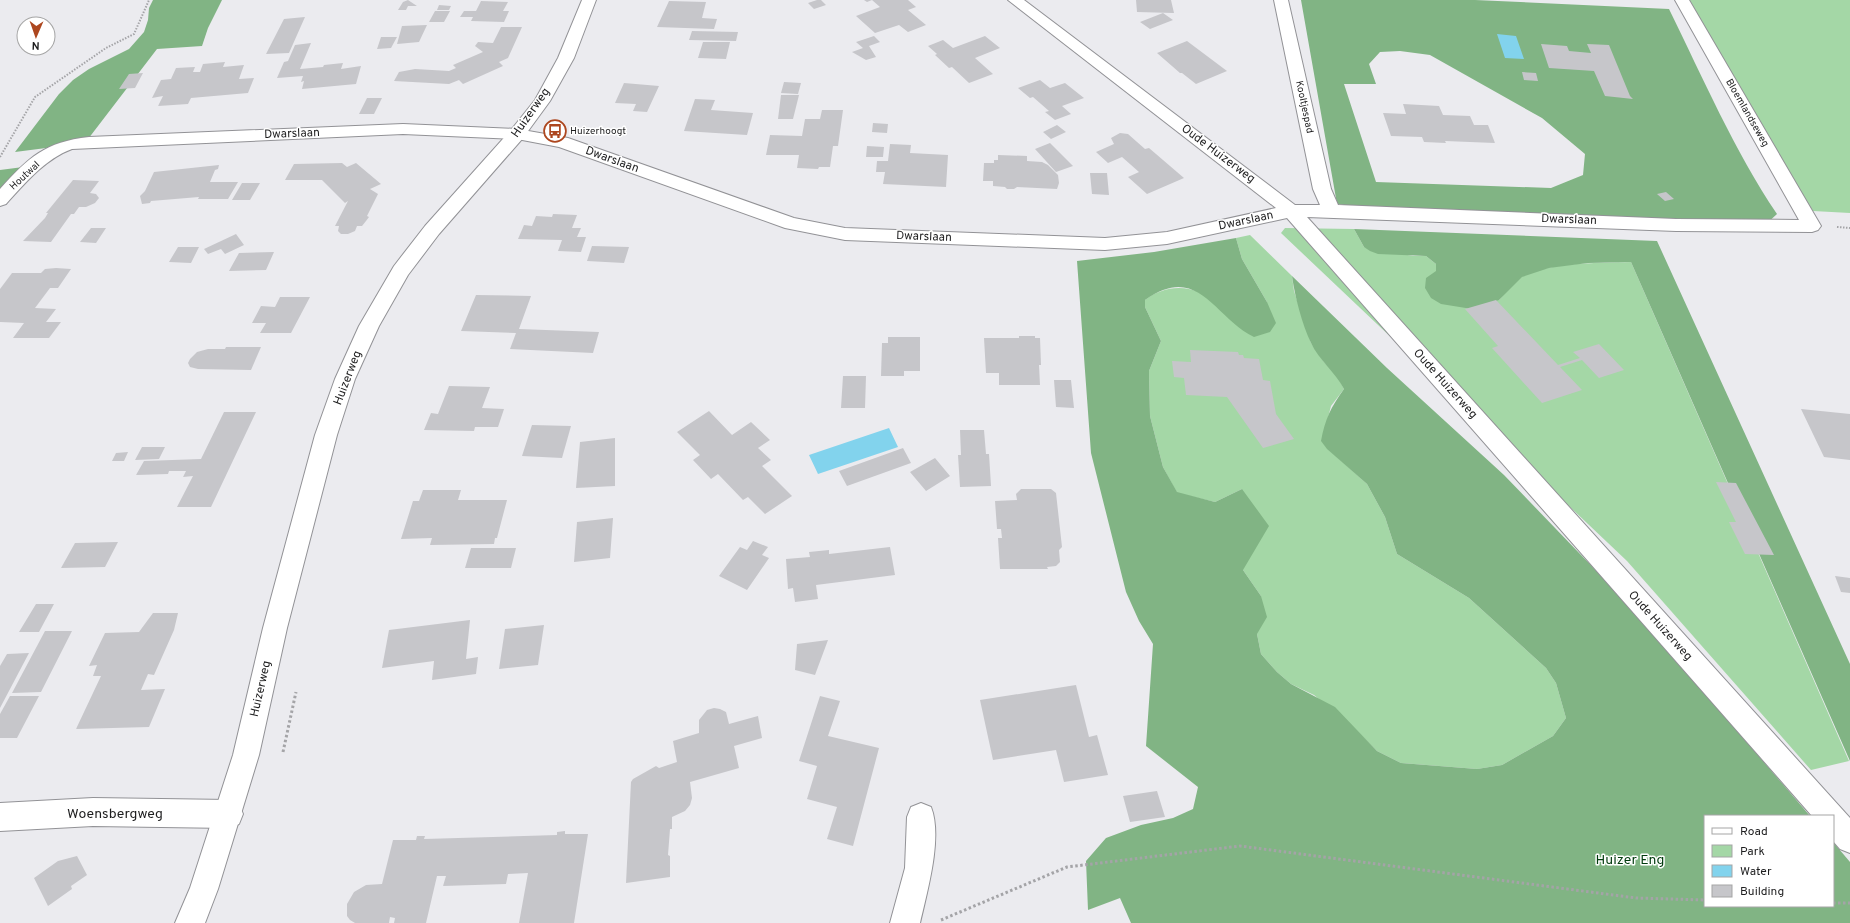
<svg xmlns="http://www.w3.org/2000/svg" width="1850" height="923" font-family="Overpass,sans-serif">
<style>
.green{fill:#a4d7a6}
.forest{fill:#81b484;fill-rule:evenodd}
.water{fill:#82d3ed}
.building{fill:#c6c6ca}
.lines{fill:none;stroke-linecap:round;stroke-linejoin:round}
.minor-casing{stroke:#929296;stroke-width:2}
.major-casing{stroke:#929296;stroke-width:2}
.path-far1{stroke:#a4a4a7;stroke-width:2;stroke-dasharray:1.5 1.5;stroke-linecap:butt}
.path{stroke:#a4a4a7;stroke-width:3;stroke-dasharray:2.5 2.5;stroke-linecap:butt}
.minor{fill:#fff;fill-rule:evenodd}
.major{fill:#fff;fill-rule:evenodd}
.labels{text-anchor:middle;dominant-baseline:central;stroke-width:3;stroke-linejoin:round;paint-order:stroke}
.far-street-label{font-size:10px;fill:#1e1e1f;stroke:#fff}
.far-poi-label{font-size:10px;fill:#1e1e1f;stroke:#fff;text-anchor:start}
.street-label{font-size:12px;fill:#1e1e1f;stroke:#fff}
.near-street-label{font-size:14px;fill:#1e1e1f;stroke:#fff}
.near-park-label{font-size:14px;fill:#003b0d;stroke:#fff}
</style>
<rect width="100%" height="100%" fill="#ebebef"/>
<!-- green -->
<path class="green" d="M1688 0H1850V213L1813 211 1762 133Z
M1285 228 1354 229 1364 247 1413 256H1426L1436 264V271L1499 300C1506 293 1514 280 1523 276 1554 262 1597 263 1631 262L1849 761 1811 770 1627 561 1281 233Z
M1250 235 1292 276 1294 291 1311 343 1324 362 1338 377 1344 389 1331 406 1322 441 1328 449 1367 484 1385 517 1397 554 1469 598 1546 668 1556 683 1566 718 1553 736 1502 765 1477 769 1401 763 1377 751 1356 730 1314 695 1291 684 1277 672 1261 654 1257 634 1261 596 1243 570 1242 489 1215 502 1177 493 1163 467 1150 416 1149 371 1161 341 1145 307V300C1161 288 1181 284 1201 293 1207 296 1213 302 1218 307L1267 302 1242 259 1236 238Z"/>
<!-- forest -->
<path class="forest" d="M153 0H222L208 28 202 46 157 49 85 143 15 152 59 94 73 80 89 69 129 49 144 32 148 20 149 8Z
M1301 0H1475L1669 9C1703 78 1734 150 1777 214L1765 225 1366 208 1337 204ZM1400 51 1430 55 1542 118 1585 154 1583 175 1551 188 1376 182 1344 84H1376L1369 64 1380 52Z
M31 166 0 202V170Z
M1354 229 1657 241 1850 664V761L1631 262 1588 263 1549 268 1522 277 1499 300 1472 309 1441 304 1431 298 1425 288 1426 278 1436 271V264L1426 256 1378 254 1370 251 1364 247Z
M1236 238 1242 259 1267 302 1276 323 1270 332 1254 337C1214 318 1199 262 1145 300V307L1161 341 1149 371 1150 416 1163 467 1177 492 1215 502 1242 489 1269 526 1243 570 1261 596 1267 617 1257 634 1261 654 1277 672 1291 684 1335 707 1377 751 1401 763 1477 769 1502 765 1553 736 1566 718 1556 683 1546 668 1469 598 1397 554 1385 517 1367 484 1327 449 1321 441C1325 419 1331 407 1344 389 1335 372 1319 360 1311 343 1302 324 1295 297 1292 276L1387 368 1504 475 1633 609 1810 816H1705V906H1833V842L1850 862V923H1131L1120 898 1088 910 1086 861 1106 838 1141 825 1173 818 1193 809 1198 787 1146 746 1153 644 1139 621 1126 592 1091 453 1077 261 1154 252Z"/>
<!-- water -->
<path class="water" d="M1497 34 1516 36 1524 59 1505 58Z
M889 428 898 447 818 474 809 455Z"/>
<!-- building -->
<path class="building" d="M408 0 417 6H408L406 10H398L403 2Z
M817 0H821L826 5 814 9 808 3Z
M864 0H908L916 7 908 10 926 25 908 32 899 25 875 33 856 16 880 7 872 0 867 2Z
M1136 0H1171L1174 13 1137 12Z
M481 1 508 2 503 11H509L504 22 471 21 473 17H460L464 11H476Z
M669 1 706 2 702 18 717 19 714 29 657 27Z
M439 5 451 6 449 10H437Z
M435 11H450L444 22H429Z
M1163 13 1173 20 1150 29 1140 22Z
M305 17 289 53 266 54 284 19Z
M427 25 419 42 397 44 402 26Z
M501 27H522L508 58 499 62 503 66 463 84 459 80 449 84 394 81 399 72 415 69 449 71 456 68 453 65 483 52 475 46 478 42 493 43Z
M692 31 738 32 736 41 689 40Z
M874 36 880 42 869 46 876 57 866 60 852 52 863 48 856 42Z
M985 36 1000 48 975 58 993 74 969 83 952 67 949 68 935 55 937 54 928 46 943 40 953 48Z
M381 37H397L391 48 377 49Z
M1187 41 1227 71 1196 84 1182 73H1180L1157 53Z
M703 42H730L726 59 698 58Z
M311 43 300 69 323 67 324 65 343 63 341 69 361 66 356 84 302 89 304 81 301 82 303 76 277 78 284 62 288 61 295 45Z
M1541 44 1567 46 1569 51 1591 53 1587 44 1609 45 1630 96 1633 99 1605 96 1594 71 1549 68Z
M225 62 223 67 244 65 239 79 254 78 248 93 191 98 188 104 158 106 163 96 152 98 161 80 171 79 176 68 195 67 193 72H200L203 64Z
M1522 72 1536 73 1538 81 1524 80Z
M143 73 135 88 119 89 129 74Z
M1040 80 1050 88 1065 83 1084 98 1062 106 1071 114 1055 120 1045 112 1049 111 1033 97 1030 98 1018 88Z
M784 82 801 83 798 94 781 93Z
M624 83 659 86 647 112 633 111 636 104 615 103Z
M781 95H799L793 119H778Z
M367 98H382L374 114H359Z
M695 99 715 100 711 110 753 113 747 135 684 131Z
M1403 104 1439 106 1443 115 1470 116 1474 125H1488L1495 143 1445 141 1446 143 1424 142 1422 137 1391 136 1383 113 1406 114Z
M822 110H843L838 146H833L830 167H819L818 169 797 168 799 155H766L770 135 802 136 805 119H820Z
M873 123 888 124 887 133 872 132Z
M1057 125 1066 132 1051 139 1043 132Z
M1120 133 1128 134 1145 149 1149 148 1184 178 1147 194 1128 177 1139 172 1122 157 1108 163 1096 152 1114 144 1111 138Z
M1050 143 1073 166 1056 172 1035 149Z
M890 144 911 145 910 153 948 155 946 187 883 184 885 172H876L877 161H888Z
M867 146 884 147 883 157H866Z
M998 155 1027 156V161L1042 162 1048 165 1058 175 1059 183 1057 189 1017 187 1014 189H1007L1005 187 993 186V181H983L984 163H994V160H998Z
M342 163 347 167 356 163 381 184 370 189 378 194 367 216 369 217 366 221 362 226H357L355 231 348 234H341L338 231 339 226H335L348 201 345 203 322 180H285L294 164Z
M219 165 218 169 215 170 210 182H238L228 199H198L199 197 151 201 150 203 142 204 140 196 145 191 154 172Z
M1090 173H1107L1109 195 1092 194Z
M73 180 99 181 90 193 96 194 99 198 95 203 86 207H79L74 214H71L51 242 23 241 45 218 48 213H46Z
M242 183H260L250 200H232Z
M1666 192 1674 199 1665 201 1657 194Z
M553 214 577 215 572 228H581L577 237H586L581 252 558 251 562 240 518 239 524 225 532 226 536 216 552 217Z
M91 228H106L96 243 80 242Z
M236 234 244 245 225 254 221 249 208 254 204 249Z
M592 246 629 247 624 263 587 261Z
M178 247H199L191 263 169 262Z
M274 252 266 270 229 271 239 253Z
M56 268 71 269 58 288H50L35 308 56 309 46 322H61L49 338H13L24 323 0 322V289L12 273H41L45 269Z
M476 295 531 296 519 329 599 332 593 353 510 349 516 333 461 331Z
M280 297H310L291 333H260L266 323H252L261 306 275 307Z
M1496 300 1558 365 1580 358 1573 352 1599 344 1624 370 1599 378 1582 360 1560 367 1582 390 1542 403 1492 348 1498 346 1465 309Z
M1019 336H1035V338H1040L1041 365H1039L1040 385H999V373H986L984 338H1019Z
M888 337H920V371H904V376H881L882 343H888Z
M226 347H261L251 370 198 369 190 367 188 363 190 359 197 352 208 349H225Z
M1190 350 1238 352 1239 355H1243L1244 358 1259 359 1263 380 1270 381 1276 414 1294 439 1263 448 1227 397 1186 395 1184 378 1174 377 1172 361 1191 362Z
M843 376H866L865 408H841Z
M1054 380H1071L1074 408 1056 407Z
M449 386 490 387 482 408 504 409 498 427H475L474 431 424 430 431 413 438 414Z
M1801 409 1850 414V460L1824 457Z
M709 411 732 435 751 422 770 440 758 448 771 460 762 466 792 496 765 514 748 497 743 500 718 474 711 479 693 460 700 455 677 432Z
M224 412H256L211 507H177L193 476 183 477 186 471H169L168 474 136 475 144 461 201 459Z
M532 425 571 426 562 458 522 456Z
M960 430H984L986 454H989L991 486 960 487 958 455H961Z
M615 438V486L576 488 580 442Z
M142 447H165L159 459 135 460Z
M903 448 911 463 847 486 839 471Z
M128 452 124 461H112L116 453Z
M935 458 950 476 926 491 910 472Z
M1716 482 1736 483 1774 555 1745 554 1729 522H1736Z
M1021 489H1051L1056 493 1062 547 1059 550 1060 562 1056 566 1047 567 1048 569H1000L998 538H1002L1001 529H997L995 501 1017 500 1016 494Z
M423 490H461L458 500H507L497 538H495L494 544 430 545 432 538 401 539 413 501H419Z
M613 518 610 558 574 562 577 522Z
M753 541 768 547 762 555 769 558 747 590 719 576 740 547 747 550Z
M118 542 105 567 61 568 75 543Z
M890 547 895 575 816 585 818 599 795 602 793 588 788 589 786 559 810 557 809 552 829 550V554Z
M471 548H516L511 568H465Z
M1835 576 1850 578V593L1841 592Z
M36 604H54L39 632H19Z
M153 613H178L174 630 154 675 148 674 141 690 165 689 149 727 76 729 101 676H93L97 665 89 666 105 633 139 632Z
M470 620 466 659 478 657 476 674 432 680 434 661 382 668 389 630Z
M544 625 538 665 499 669 505 629Z
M45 631H72L41 692 12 693Z
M828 640 815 675 795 670 797 644Z
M29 653 0 708V666L7 654Z
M1076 685 1089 737 1097 735 1108 775 1064 782 1056 750 993 760 980 700Z
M10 696H39L17 738H0V714Z
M820 696 840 701 828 736 879 748 853 846 827 839 837 807 807 799 817 766 799 761Z
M714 708 720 709 726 712 729 724 758 716 762 738 734 746 739 768 690 782 692 798 690 805 685 811 672 817V829H670L668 855 670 856V877L626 883 631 782 633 779 656 766 659 768 677 762 673 741 699 733V720L707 710Z
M1157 791 1165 817 1130 822 1123 796Z
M565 831V834H588L574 923H519L528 873 508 874 506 884 443 886 446 876H437L426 923H394L395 918 390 917 389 923H355L350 920 347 916V904L354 892 366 885 382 884 393 840H416L417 836H425L424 839 557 835V832Z
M77 856 87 875 71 886 72 889 48 906 34 878 58 861Z"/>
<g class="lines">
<!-- minor casing -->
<g class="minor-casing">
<path id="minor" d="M1008 0H1024L1295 205H1320L1313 189 1274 0H1288L1331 189 1338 205 1676 219 1799 220 1675 0H1689L1821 226 1818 230 1812 232 1676 231 1307 217 1850 818V853L1840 849 1833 841V816H1812L1287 218 1167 244 1105 250 845 240 785 228 559 147 517 139 403 134 72 149C45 159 25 183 6 204L0 206V189C29 157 45 142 89 137L403 124 517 129 568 138 794 218 845 228 1105 238 1167 232 1276 208Z
M93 798 229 800 239 804 243 814 239 824 229 828 93 826 0 831V803Z
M921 803 931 807C943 837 927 892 920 923H890L905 868 907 817 911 807Z"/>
</g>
<!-- major casing -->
<g class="major-casing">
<path id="major" d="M582 0H596L574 58 550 101 523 138 439 234 408 275 379 326 355 379 337 435 287 628 259 755 218 889 205 923H175L190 888 233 755 263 628 315 435 335 379 359 326 394 266 425 226 511 130 535 100 558 58Z"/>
</g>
<!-- path-far1 -->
<path class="path-far1" d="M0 157 35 97 106 48 134 34 149 0
M1837 227 1850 228"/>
<!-- path -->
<path class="path" d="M283 752 296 692
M1833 903H1850
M941 920 1067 867 1240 846 1636 898 1705 900"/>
<!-- minor -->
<use href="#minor" class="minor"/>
<!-- major -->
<use href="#major" class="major"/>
</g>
<!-- icons -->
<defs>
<g id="bus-ring" transform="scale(1.15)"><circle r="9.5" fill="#fff" stroke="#ad471f" stroke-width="1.5"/><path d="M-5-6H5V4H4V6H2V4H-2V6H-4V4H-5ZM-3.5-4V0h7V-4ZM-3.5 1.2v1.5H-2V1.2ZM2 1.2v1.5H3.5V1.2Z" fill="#ad471f"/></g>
</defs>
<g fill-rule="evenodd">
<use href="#bus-ring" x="555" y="131"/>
</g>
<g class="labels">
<!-- far-street labels -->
<g class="far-street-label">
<text transform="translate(1304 107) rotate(78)">Kooltjespad</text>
<text transform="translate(1747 113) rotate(60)">Bloemlandseweg</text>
<text transform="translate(25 176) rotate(-43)">Houtwal</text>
</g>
<!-- far-poi labels -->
<g class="far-poi-label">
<text x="570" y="131">Huizerhoogt</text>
</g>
<!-- street labels -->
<g class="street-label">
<text transform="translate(531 113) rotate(-55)">Huizerweg</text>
<text transform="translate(292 134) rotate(-2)">Dwarslaan</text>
<text transform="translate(1218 154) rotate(37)">Oude Huizerweg</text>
<text transform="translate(612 160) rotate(20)">Dwarslaan</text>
<text transform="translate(1569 220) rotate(2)">Dwarslaan</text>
<text transform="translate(1246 221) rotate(-12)">Dwarslaan</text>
<text transform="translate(924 237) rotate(2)">Dwarslaan</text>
<text transform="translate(348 378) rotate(-69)">Huizerweg</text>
<text transform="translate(1445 384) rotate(48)">Oude Huizerweg</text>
<text transform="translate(1660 626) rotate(48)">Oude Huizerweg</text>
<text transform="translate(261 689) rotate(-77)">Huizerweg</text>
</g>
<!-- near-street labels -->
<g class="near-street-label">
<text x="115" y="814">Woensbergweg</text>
</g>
<!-- near-park labels -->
<g class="near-park-label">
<text x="1630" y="860">Huizer Eng</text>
</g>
</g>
<!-- legend -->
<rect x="1704" y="815" width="130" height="92" fill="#ffffff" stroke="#a5a5a5"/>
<rect x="1712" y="828" width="20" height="6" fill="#ffffff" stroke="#a5a5a5"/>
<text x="1740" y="835" font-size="12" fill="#1e1e1f">Road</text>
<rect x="1712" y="845" width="20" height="12" fill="#a4d7a6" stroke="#a5a5a5"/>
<text x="1740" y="855" font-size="12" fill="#1e1e1f">Park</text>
<rect x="1712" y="865" width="20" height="12" fill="#82d3ed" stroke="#a5a5a5"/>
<text x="1740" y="875" font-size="12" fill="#1e1e1f">Water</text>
<rect x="1712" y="885" width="20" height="12" fill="#c6c6ca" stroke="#a5a5a5"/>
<text x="1740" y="895" font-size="12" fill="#1e1e1f">Building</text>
<!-- north arrow -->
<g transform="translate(36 36) rotate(182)"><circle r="19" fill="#ffffff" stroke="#a5a5a5"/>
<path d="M0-3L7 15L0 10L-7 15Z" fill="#ad471f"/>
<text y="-6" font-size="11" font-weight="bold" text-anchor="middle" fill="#1e1e1f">N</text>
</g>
</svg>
